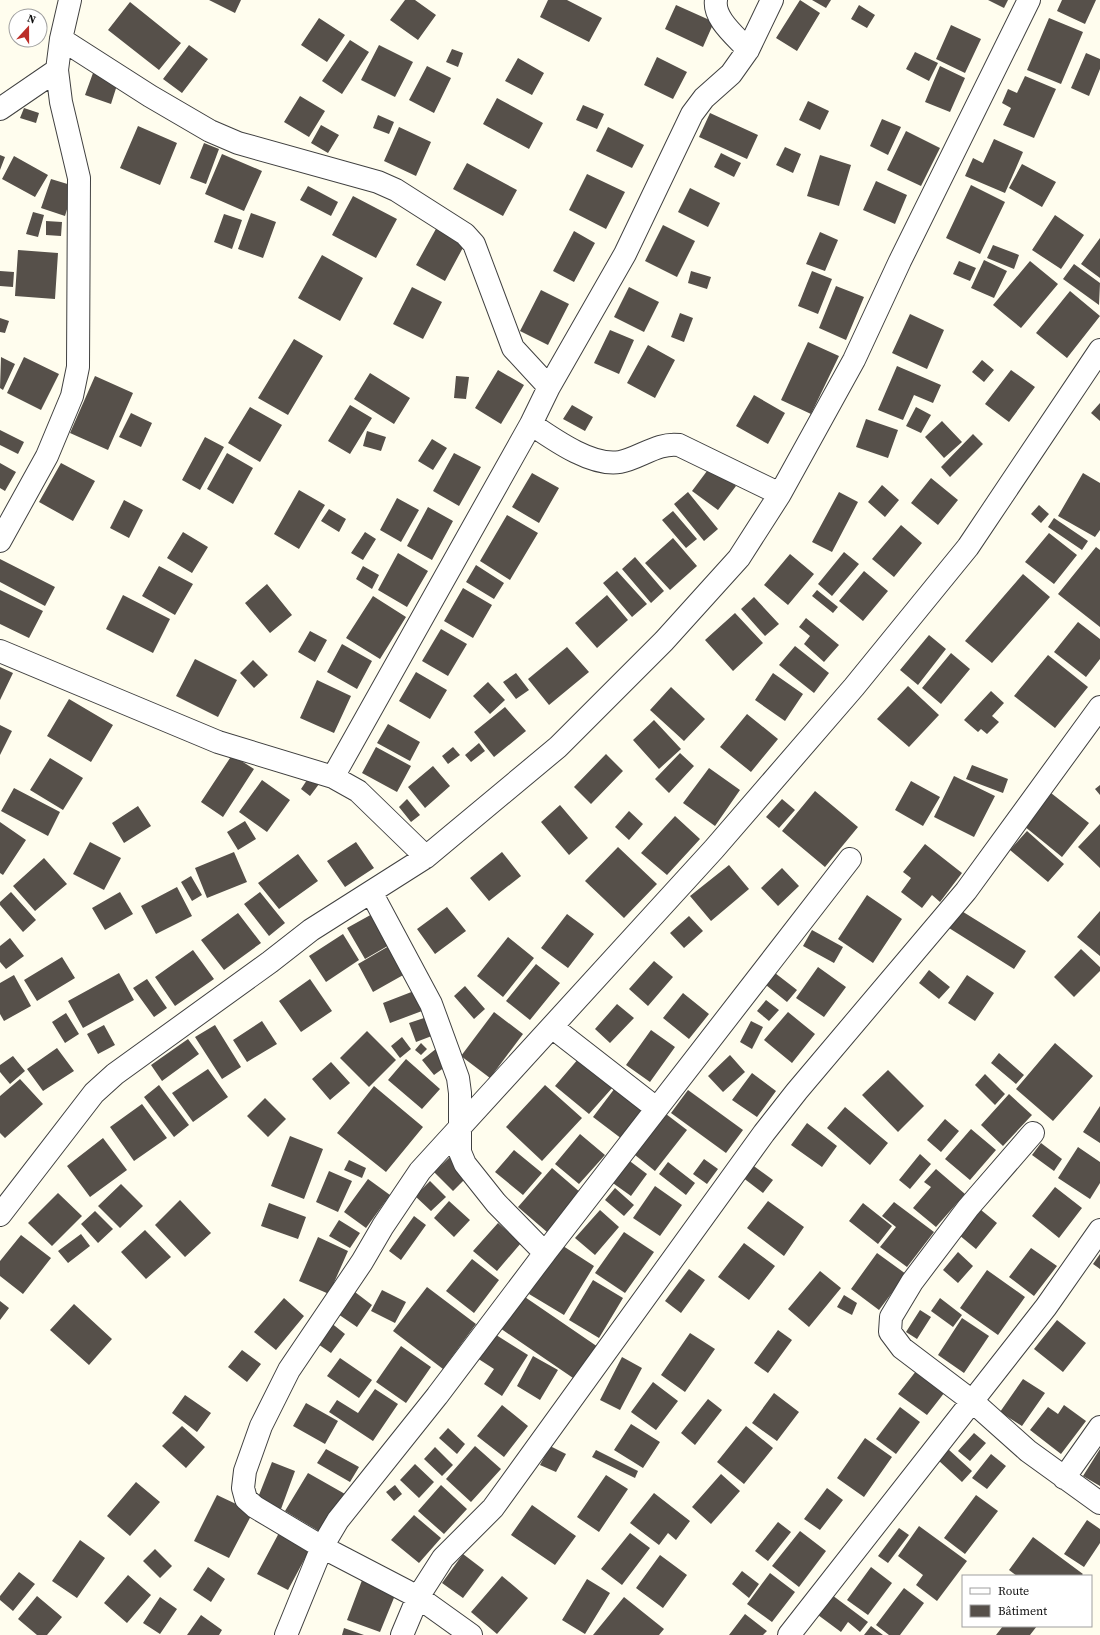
<svg xmlns="http://www.w3.org/2000/svg" width="1100" height="1635" font-family="'Source Serif 4',serif">
<style>
.building{fill:#56504a}
.lines{fill:none;stroke-linecap:round;stroke-linejoin:round}
.minor-casing{stroke:#414141;stroke-width:24}
.minor{stroke:#fff;stroke-width:22}
</style>
<rect width="100%" height="100%" fill="#fffdee"/>
<!-- building -->
<path class="building" d="M209 0H241L235 13Z
M405 0H415L436 15 418 40 390 20Z
M548 0H567L602 18 589 42 540 17Z
M800 0 820 13 797 51 776 38Z
M812 0H831L826 8Z
M988 0H1008L1004 8Z
M1062 0H1096L1085 24 1057 11Z
M130 2 181 43 159 70 108 30Z
M676 5 714 22 703 47 665 29Z
M859 5 875 15 867 28 851 19Z
M319 18 345 35 327 62 301 45Z
M1049 18 1083 32 1061 84 1027 70Z
M951 25 981 39 965 73 936 59Z
M350 40 369 52 342 94 322 81Z
M189 45 208 59 182 93 163 79Z
M379 45 413 62 395 97 361 80Z
M452 49 463 53 458 67 446 62Z
M915 52 938 63 929 81 906 69Z
M1086 53 1100 59V69L1089 96 1071 88Z
M657 57 687 72 673 99 644 85Z
M518 58 544 73 532 95 505 81Z
M427 66 451 78 434 113 409 100Z
M940 66 965 78 950 112 925 102Z
M93 73 118 82 111 104 85 95Z
M1025 76 1056 89 1034 138 1003 125 1011 108 1002 103 1008 89 1017 93Z
M300 96 325 111 309 137 284 122Z
M497 98 543 123 529 149 483 124Z
M808 101 829 111 820 130 799 120Z
M583 105 604 114 597 129 576 120Z
M24 108 39 113 36 123 20 118Z
M710 113 758 135 747 159 699 137Z
M378 115 394 122 389 134 373 128Z
M882 119 901 127 888 155 870 146Z
M321 125 339 135 328 153 311 143Z
M138 126 177 143 160 185 120 168Z
M399 127 431 142 416 176 384 161Z
M608 127 644 145 632 168 596 151Z
M906 131 940 148 921 186 887 170Z
M994 139 1023 152 1005 193 965 176 973 158 983 163Z
M204 143 219 149 206 184 190 178Z
M785 147 801 154 793 173 776 165Z
M721 153 741 163 734 177 714 167Z
M222 154 262 171 244 211 205 194Z
M0 155 5 157 0 170Z
M820 155 851 165 839 206 807 196Z
M14 156 48 175 35 197 2 179Z
M467 163 517 190 503 216 453 189Z
M1022 164 1056 182 1042 207 1009 188Z
M587 174 625 192 606 229 569 210Z
M51 179 74 186 65 216 41 208Z
M876 181 907 195 895 224 863 210Z
M971 185 1005 202 980 254 946 238Z
M308 186 338 202 331 216 300 200Z
M690 188 720 203 708 227 678 212Z
M353 196 397 219 376 258 332 235Z
M33 212 44 215 38 237 26 234Z
M251 213 276 222 263 258 238 249Z
M224 214 242 220 232 249 214 242Z
M1055 215 1084 235 1061 269 1032 250Z
M46 221 62 222 61 236 46 235Z
M663 225 695 241 677 277 645 261Z
M437 227 466 242 445 281 416 265Z
M574 231 595 243 574 282 553 271Z
M820 232 838 240 825 271 806 264Z
M1100 238V278L1081 264Z
M993 245 1019 255 1014 269 987 258Z
M18 250 58 253 55 299 15 296Z
M322 255 363 278 340 321 298 298Z
M984 260 1007 271 994 298 971 288Z
M959 261 976 268 970 281 953 274Z
M1030 261 1058 284 1021 328 993 305Z
M1074 264 1100 283 1099 305 1063 279Z
M0 271 14 272 13 287 0 286Z
M691 271 711 277 707 289 688 283Z
M812 271 832 279 818 314 798 306Z
M836 286 864 297 846 340 819 328Z
M412 287 442 302 423 339 393 324Z
M629 287 659 302 644 332 614 317Z
M541 290 569 304 548 345 520 331Z
M1070 291 1100 316 1067 358 1036 333Z
M680 313 693 318 684 342 671 337Z
M910 314 944 330 927 369 892 353Z
M0 318 9 321 5 333 0 332Z
M610 330 634 340 619 374 594 363Z
M294 339 323 356 288 415 258 398Z
M808 342 839 356 811 414 781 400Z
M648 345 675 360 655 398 627 383Z
M1 357 15 364 3 390 0 388Z
M24 357 59 374 41 410 7 393Z
M982 360 994 370 984 382 972 372Z
M897 366 941 385 933 403 914 395 903 420 878 410Z
M498 370 524 385 501 424 475 408Z
M1011 370 1035 387 1009 422 985 404Z
M370 373 410 398 394 424 354 399Z
M95 376 133 393 108 450 70 433Z
M456 376 469 377 466 399 454 398Z
M754 395 785 413 768 444 736 426Z
M1100 403V421L1091 413Z
M350 405 372 418 350 454 328 441Z
M572 405 593 417 585 431 563 419Z
M250 407 282 425 260 462 228 443Z
M916 407 931 415 921 433 906 426Z
M131 413 152 423 141 447 119 437Z
M866 419 898 430 888 458 856 447Z
M942 421 962 442 944 458 925 437Z
M0 430 24 442 18 454 0 445Z
M367 431 386 437 381 451 363 446Z
M973 434 983 444 950 477 941 467Z
M205 437 224 447 200 490 182 480Z
M432 439 447 448 433 470 418 461Z
M227 453 253 468 233 504 207 489Z
M454 453 481 467 459 506 433 491Z
M0 463 16 472 5 491 0 488Z
M61 463 95 481 73 521 39 502Z
M710 467 736 486 718 510 692 491Z
M532 473 559 488 539 523 512 507Z
M1083 473 1100 483V530L1095 537 1058 516Z
M931 478 958 500 938 525 911 503Z
M882 485 899 500 885 517 868 502Z
M299 490 325 505 299 549 274 534Z
M688 492 718 529 704 541 674 504Z
M839 492 858 502 832 552 812 542Z
M397 498 419 510 401 542 380 530Z
M124 500 143 510 129 538 110 528Z
M1039 505 1049 514 1041 523 1031 514Z
M428 507 453 521 432 560 407 546Z
M329 509 346 519 339 532 321 521Z
M673 511 697 539 686 548 662 520Z
M507 515 538 533 510 580 480 561Z
M1054 518 1088 541 1082 550 1048 527Z
M901 525 922 543 894 577 872 559Z
M183 532 208 547 192 573 167 558Z
M365 532 376 539 363 560 351 553Z
M1049 533 1077 555 1054 584 1025 562Z
M673 538 697 566 670 590 645 563Z
M1096 547 1100 550V627L1058 594Z
M844 552 859 564 832 596 818 584Z
M398 553 428 571 407 607 378 590Z
M790 554 814 574 788 605 764 585Z
M635 557 664 591 651 603 622 569Z
M0 559 55 587 45 606 0 582Z
M476 565 504 583 494 599 466 582Z
M159 566 193 584 175 615 142 596Z
M363 566 379 575 372 589 356 579Z
M617 571 647 604 632 617 603 583Z
M864 571 888 591 863 621 839 601Z
M1023 574 1050 597 992 663 965 641Z
M267 584 292 615 270 633 245 603Z
M463 588 492 605 473 638 444 621Z
M0 590 43 611 29 638 0 624Z
M817 590 838 607 833 613 812 596Z
M123 595 170 619 153 653 106 629Z
M607 595 628 620 597 648 575 623Z
M373 596 406 617 380 659 346 638Z
M754 597 779 624 765 636 741 609Z
M735 613 763 643 733 671 705 640Z
M806 618 839 645 824 662 804 644 810 636 799 627Z
M1078 622 1100 639V659L1086 677 1054 652Z
M441 629 467 644 448 676 422 661Z
M310 631 327 640 315 662 298 652Z
M929 635 946 649 918 685 900 670Z
M342 644 372 661 357 689 327 672Z
M795 646 829 673 814 693 779 665Z
M567 647 589 672 549 705 528 679Z
M951 653 970 669 941 704 922 688Z
M1048 655 1088 687 1055 728 1014 696Z
M195 659 237 680 218 717 176 696Z
M253 660 268 675 254 688 240 673Z
M0 667 13 673 0 700Z
M416 672 447 690 430 719 399 701Z
M516 673 529 690 516 699 503 682Z
M773 673 803 694 785 721 755 700Z
M317 680 351 696 334 733 300 718Z
M488 682 505 700 490 714 473 696Z
M908 686 939 715 909 747 877 719Z
M671 687 705 719 684 741 650 710Z
M991 691 1004 703 992 716 999 722 987 734 981 729 978 732 964 720Z
M69 699 113 725 91 762 47 736Z
M505 707 526 731 494 757 474 732Z
M747 714 778 739 751 772 720 747Z
M654 720 681 749 659 769 633 740Z
M388 724 420 742 410 761 377 743Z
M0 725 12 731 0 755Z
M479 743 485 751 471 762 465 755Z
M376 747 411 766 397 792 362 773Z
M453 747 460 755 448 764 442 756Z
M680 753 694 766 669 793 655 779Z
M606 754 623 771 591 804 574 787Z
M232 755 254 769 223 817 201 802Z
M50 758 83 778 63 810 30 790Z
M972 765 1008 779 1003 793 966 779Z
M433 766 450 786 425 808 408 787Z
M709 768 740 790 715 826 683 803Z
M954 776 995 796 974 837 934 817Z
M309 777 319 784 310 796 301 789Z
M262 780 290 800 267 832 239 812Z
M911 781 940 797 923 826 895 810Z
M1100 785V795L1095 789Z
M14 788 60 812 48 836 1 811Z
M815 791 858 827 825 867 782 831Z
M1051 793 1089 823 1062 857 1024 826Z
M407 799 420 815 411 822 399 807Z
M782 799 795 810 779 828 766 817Z
M560 805 588 838 569 855 541 822Z
M138 806 151 826 124 843 112 823Z
M629 811 643 824 629 840 615 827Z
M675 816 700 839 667 875 641 853Z
M245 821 256 839 238 850 227 832Z
M0 822 26 840 3 875 0 873Z
M1100 824V868L1078 847Z
M1027 831 1064 864 1048 882 1010 850Z
M90 842 121 858 104 890 73 874Z
M356 842 374 868 345 887 327 861Z
M925 844 962 873 940 902 932 895 922 908 901 892 911 878 903 872Z
M618 847 657 884 624 918 585 881Z
M234 852 247 882 207 898 195 868Z
M502 852 521 876 489 901 470 878Z
M298 854 318 881 279 909 258 883Z
M44 858 67 884 35 911 13 886Z
M729 865 749 889 711 921 690 896Z
M782 868 799 886 778 906 761 888Z
M191 876 202 895 192 901 181 882Z
M177 887 192 916 156 934 141 906Z
M11 892 36 920 23 932 0 905V902Z
M120 892 133 914 105 930 92 908Z
M260 892 285 923 269 936 244 904Z
M867 895 902 919 873 963 838 939Z
M447 907 466 931 435 954 417 929Z
M960 910 1026 951 1014 969 949 928Z
M1100 911V956L1077 937Z
M238 913 261 943 224 970 201 940Z
M374 913 391 944 365 959 347 928Z
M567 914 594 934 568 968 541 948Z
M689 916 703 931 684 948 670 933Z
M812 930 843 947 834 963 803 946Z
M343 934 359 960 326 982 309 956Z
M508 937 534 958 503 997 477 976Z
M10 938 24 956 6 969 0 962V946Z
M389 946 405 974 373 992 358 964Z
M1081 949 1100 967V971L1074 997 1054 977Z
M193 950 214 979 175 1006 155 977Z
M62 957 75 978 37 1001 24 980Z
M654 961 673 977 648 1006 629 989Z
M536 964 560 983 530 1020 506 1001Z
M818 967 846 987 824 1017 796 998Z
M929 970 950 987 939 999 919 983Z
M119 973 134 1000 83 1028 68 1001Z
M775 973 797 990 787 1002 766 985Z
M14 975 31 1006 4 1021 0 1014V983Z
M967 975 994 993 975 1021 948 1003Z
M147 979 167 1008 154 1017 133 988Z
M310 979 332 1011 301 1032 279 1001Z
M465 986 485 1009 474 1019 454 996Z
M414 991 422 1011 390 1023 383 1003Z
M683 993 709 1014 689 1039 663 1018Z
M766 1000 779 1010 769 1021 757 1011Z
M617 1004 634 1018 610 1043 595 1029Z
M494 1012 523 1034 490 1078 461 1056Z
M788 1012 815 1034 792 1063 764 1040Z
M66 1013 79 1034 65 1043 52 1022Z
M430 1016 437 1034 416 1042 409 1023Z
M262 1021 277 1044 247 1062 233 1040Z
M751 1021 763 1027 752 1049 740 1042Z
M104 1025 115 1045 98 1054 87 1034Z
M215 1025 241 1067 222 1079 195 1037Z
M651 1030 675 1047 650 1082 626 1065Z
M367 1031 396 1060 369 1087 340 1058Z
M402 1037 411 1049 400 1058 391 1046Z
M188 1039 199 1054 162 1081 151 1065Z
M421 1043 427 1049 421 1055 415 1050Z
M1055 1043 1093 1076 1053 1121 1016 1089Z
M57 1048 74 1071 43 1091 27 1069Z
M437 1048 449 1064 434 1075 422 1060Z
M999 1053 1024 1075 1016 1084 991 1063Z
M730 1055 745 1072 723 1092 708 1076Z
M13 1056 25 1071 10 1084 0 1072V1065Z
M579 1058 613 1087 589 1114 555 1086Z
M406 1059 440 1089 422 1109 388 1080Z
M331 1062 350 1083 330 1100 312 1079Z
M208 1069 228 1097 193 1122 172 1093Z
M888 1070 924 1106 898 1132 862 1095Z
M752 1073 776 1091 757 1117 732 1100Z
M985 1074 1005 1094 995 1105 975 1085Z
M20 1079 43 1104 5 1138 0 1133V1096Z
M159 1085 189 1125 174 1137 144 1097Z
M545 1085 582 1118 542 1161 506 1127Z
M374 1086 423 1127 386 1172 337 1133Z
M615 1088 644 1109 622 1139 593 1117Z
M688 1090 743 1130 726 1153 671 1113Z
M1009 1094 1032 1115 1003 1146 981 1125Z
M265 1098 286 1119 268 1137 247 1116Z
M142 1104 167 1138 134 1161 110 1127Z
M1100 1106V1143L1083 1132Z
M845 1107 888 1143 870 1165 827 1128Z
M666 1114 687 1130 655 1171 635 1155Z
M945 1119 959 1131 941 1152 927 1140Z
M807 1123 837 1146 822 1167 791 1145Z
M971 1129 996 1150 970 1180 945 1159Z
M580 1134 605 1155 579 1184 555 1164Z
M290 1136 323 1149 304 1199 271 1186Z
M103 1138 127 1170 90 1197 67 1166Z
M1041 1143 1062 1159 1054 1171 1032 1155Z
M1078 1147 1100 1162V1183L1090 1199 1058 1178Z
M514 1150 542 1173 523 1195 495 1172Z
M920 1154 931 1164 910 1189 899 1180Z
M450 1157 468 1176 453 1191 434 1172Z
M627 1159 647 1174 631 1196 610 1181Z
M704 1159 718 1169 707 1184 693 1174Z
M349 1160 366 1168 362 1178 344 1170Z
M668 1162 695 1183 686 1195 659 1174Z
M751 1164 773 1180 763 1193 742 1177Z
M552 1168 581 1193 547 1232 518 1207Z
M936 1169 965 1194 936 1227 913 1208 931 1187 924 1182Z
M329 1171 352 1181 338 1212 316 1202Z
M368 1179 390 1195 366 1228 344 1212Z
M430 1181 446 1197 431 1211 415 1196Z
M121 1184 143 1206 120 1228 98 1206Z
M655 1186 682 1205 660 1236 633 1218Z
M1055 1187 1082 1208 1059 1238 1032 1216Z
M615 1188 634 1205 624 1216 605 1200Z
M58 1193 82 1216 52 1246 28 1223Z
M180 1200 211 1233 185 1257 155 1225Z
M449 1201 470 1220 454 1237 434 1218Z
M768 1201 804 1227 784 1256 747 1228Z
M894 1202 934 1232 907 1267 880 1247 896 1227 882 1216Z
M269 1203 306 1217 298 1239 261 1226Z
M863 1203 892 1226 878 1244 849 1221Z
M600 1210 619 1227 595 1255 575 1238Z
M981 1210 997 1223 976 1249 959 1235Z
M95 1211 113 1229 98 1243 81 1224Z
M414 1216 426 1225 401 1260 389 1251Z
M339 1220 360 1233 350 1248 329 1236Z
M498 1223 521 1243 497 1271 473 1251Z
M145 1230 171 1257 146 1279 121 1252Z
M624 1232 654 1252 625 1293 595 1273Z
M81 1234 90 1246 68 1263 58 1251Z
M21 1235 51 1258 23 1294 0 1276V1261Z
M318 1237 348 1251 329 1294 299 1281Z
M744 1243 775 1266 749 1300 718 1277Z
M560 1244 594 1266 564 1315 529 1294Z
M1031 1248 1057 1266 1034 1296 1009 1277Z
M958 1252 973 1266 958 1283 943 1270Z
M877 1253 906 1274 879 1310 851 1289Z
M1100 1254V1269L1093 1264Z
M472 1259 499 1280 474 1313 446 1291Z
M689 1269 705 1280 681 1313 665 1301Z
M987 1270 1025 1297 998 1335 960 1308Z
M820 1271 841 1288 809 1327 788 1309Z
M593 1280 623 1298 599 1338 569 1320Z
M427 1287 476 1324 443 1369 393 1331Z
M351 1289 372 1305 357 1327 335 1312Z
M382 1290 406 1302 395 1323 371 1311Z
M519 1293 598 1347 576 1380 497 1326Z
M844 1295 857 1303 852 1315 837 1307Z
M284 1298 304 1316 276 1350 254 1332Z
M940 1298 962 1315 953 1327 931 1311Z
M0 1301 9 1308 0 1320Z
M74 1304 112 1339 89 1365 50 1330Z
M920 1310 931 1317 917 1339 906 1332Z
M962 1318 989 1336 964 1373 938 1355Z
M1057 1320 1086 1343 1063 1372 1034 1349Z
M330 1322 345 1334 331 1353 315 1342Z
M778 1330 792 1340 768 1373 754 1363Z
M493 1333 528 1355 502 1396 484 1384 494 1369 477 1358Z
M690 1333 715 1349 685 1392 661 1375Z
M401 1346 431 1367 406 1403 376 1382Z
M242 1350 261 1364 247 1382 228 1367Z
M533 1356 558 1370 540 1400 517 1386Z
M622 1357 642 1368 620 1410 600 1400Z
M340 1358 372 1380 359 1398 327 1376Z
M920 1366 948 1388 927 1415 898 1394Z
M1023 1379 1045 1393 1022 1426 1000 1412Z
M653 1382 678 1401 656 1430 631 1412Z
M375 1389 398 1404 373 1441 329 1412 337 1400 358 1413Z
M774 1393 799 1412 777 1441 752 1423Z
M185 1395 211 1413 197 1432 172 1413Z
M708 1399 722 1410 695 1445 681 1433Z
M306 1403 338 1421 325 1444 293 1426Z
M502 1405 528 1426 504 1457 477 1436Z
M1064 1405 1086 1421 1061 1454 1030 1430 1048 1407 1058 1414Z
M900 1407 920 1422 896 1454 876 1439Z
M631 1424 660 1442 643 1468 614 1450Z
M182 1426 205 1447 186 1468 162 1446Z
M746 1426 773 1448 744 1484 717 1462Z
M448 1428 465 1444 457 1454 439 1438Z
M974 1433 986 1443 970 1461 958 1451Z
M865 1438 892 1457 864 1497 837 1478Z
M475 1446 501 1469 471 1502 446 1479Z
M550 1446 566 1454 556 1472 540 1465Z
M435 1447 453 1465 442 1476 424 1459Z
M326 1449 359 1467 350 1482 317 1463Z
M948 1449 972 1471 962 1482 938 1460Z
M1100 1449V1486L1083 1476Z
M596 1450 638 1471 635 1478 592 1457Z
M991 1454 1006 1466 987 1489 972 1478Z
M272 1462 295 1471 281 1509 257 1500Z
M415 1464 434 1482 419 1498 400 1480Z
M308 1473 345 1494 322 1533 285 1511Z
M721 1474 740 1491 711 1524 692 1507Z
M606 1475 628 1489 599 1532 577 1517Z
M136 1482 160 1502 130 1536 107 1516Z
M395 1485 402 1494 394 1501 386 1492Z
M441 1485 467 1509 444 1534 418 1511Z
M827 1488 843 1500 820 1530 804 1519Z
M654 1493 690 1521 676 1540 668 1533 659 1545 630 1523Z
M217 1495 253 1512 229 1558 194 1541Z
M976 1495 998 1511 965 1554 944 1538Z
M532 1505 576 1536 555 1565 511 1535Z
M414 1515 441 1538 419 1563 391 1540Z
M1087 1520 1100 1529V1543L1084 1567 1064 1554Z
M778 1522 791 1532 768 1561 755 1551Z
M919 1526 967 1561 937 1601 916 1585 923 1575 898 1556Z
M899 1528 909 1535 888 1563 878 1556Z
M280 1531 311 1547 288 1590 257 1574Z
M800 1531 826 1551 799 1587 772 1566Z
M630 1533 650 1548 622 1585 601 1569Z
M1033 1537 1083 1574 1081 1576H1017L1009 1570Z
M80 1540 105 1558 77 1598 52 1581Z
M155 1549 172 1566 160 1578 143 1561Z
M463 1554 484 1570 463 1598 442 1583Z
M660 1555 687 1575 663 1608 636 1588Z
M208 1567 225 1579 211 1602 193 1590Z
M871 1567 892 1583 868 1615 847 1600Z
M742 1571 759 1584 749 1598 732 1584Z
M19 1572 35 1584 13 1611 0 1600V1596Z
M770 1573 795 1592 772 1622 747 1604Z
M128 1575 151 1595 127 1623 104 1603Z
M364 1575 398 1588 380 1632 347 1620Z
M502 1576 528 1598 497 1634 471 1612Z
M587 1579 610 1593 585 1634 562 1620Z
M904 1588 924 1603 900 1635H889L876 1625Z
M832 1595 868 1622 860 1632 848 1622 841 1632 818 1615Z
M37 1596 62 1617 47 1635H37L18 1619Z
M160 1597 177 1609 160 1634 143 1623Z
M624 1597 664 1629 659 1635H593Z
M745 1614 767 1631 763 1635H729Z
M201 1615 222 1630 219 1635H187Z
M871 1626 883 1635H864Z
M1003 1626H1037L1030 1635H996Z
M344 1628 364 1635H342Z"/>
<g class="lines">
<!-- minor casing -->
<g class="minor-casing">
<path id="minor" d="M716 0C713 19 737 37 748 50
M61 39 150 96 210 131 238 143 378 182 396 190 465 234 474 244 513 348 549 387 531 424C553 439 592 467 620 462 640 458 658 442 679 445L780 494
M0 109 57 70
M549 387 625 254 692 114 704 98 731 74 748 50 772 0
M0 541 47 456 72 396 78 367 79 178 61 102 57 70 61 39 70 0
M0 651 218 742 333 777 358 791 426 857
M333 777 531 424
M371 892 431 1004 458 1078 460 1093V1152L465 1164 496 1203 545 1253 437 1396 338 1520 322 1547 418 1597 471 1635
M552 1027 656 1108
M1033 1133 968 1208 912 1282 891 1317 890 1332 902 1348 972 1401 1028 1451 1100 1503
M0 1215 94 1093 115 1074 270 962 311 930 426 857 558 747 664 641 739 558 780 494 854 360 900 261 1029 0
M545 1253 850 859
M1064 1478 1100 1427
M286 1635 322 1547 255 1507 246 1499 243 1488 245 1471 261 1426 289 1370 362 1262 383 1226 420 1171 714 849 854 687 968 547 1100 350
M402 1635 418 1597 443 1558 493 1508 764 1133 797 1091 966 891 1100 707
M789 1635 1046 1307 1100 1230"/>
</g>
<!-- minor -->
<use href="#minor" class="minor"/>
</g>
<!-- legend -->
<rect x="962" y="1575" width="130" height="52" fill="#ffffff" stroke="#9f9f9f"/>
<rect x="970" y="1588" width="20" height="6" fill="#ffffff" stroke="#9f9f9f"/>
<text x="998" y="1595" font-size="12" fill="#0e0e0e">Route</text>
<rect x="970" y="1605" width="20" height="12" fill="#56504a" stroke="#9f9f9f"/>
<text x="998" y="1615" font-size="12" fill="#0e0e0e">Bâtiment</text>
<!-- north arrow -->
<g transform="translate(28 28) rotate(21)"><circle r="19" fill="#ffffff" stroke="#9f9f9f"/>
<path d="M0-3L7 15L0 10L-7 15Z" fill="#bb2d28"/>
<text y="-6" font-size="11" font-weight="bold" text-anchor="middle" fill="#0e0e0e">N</text>
</g>
</svg>
